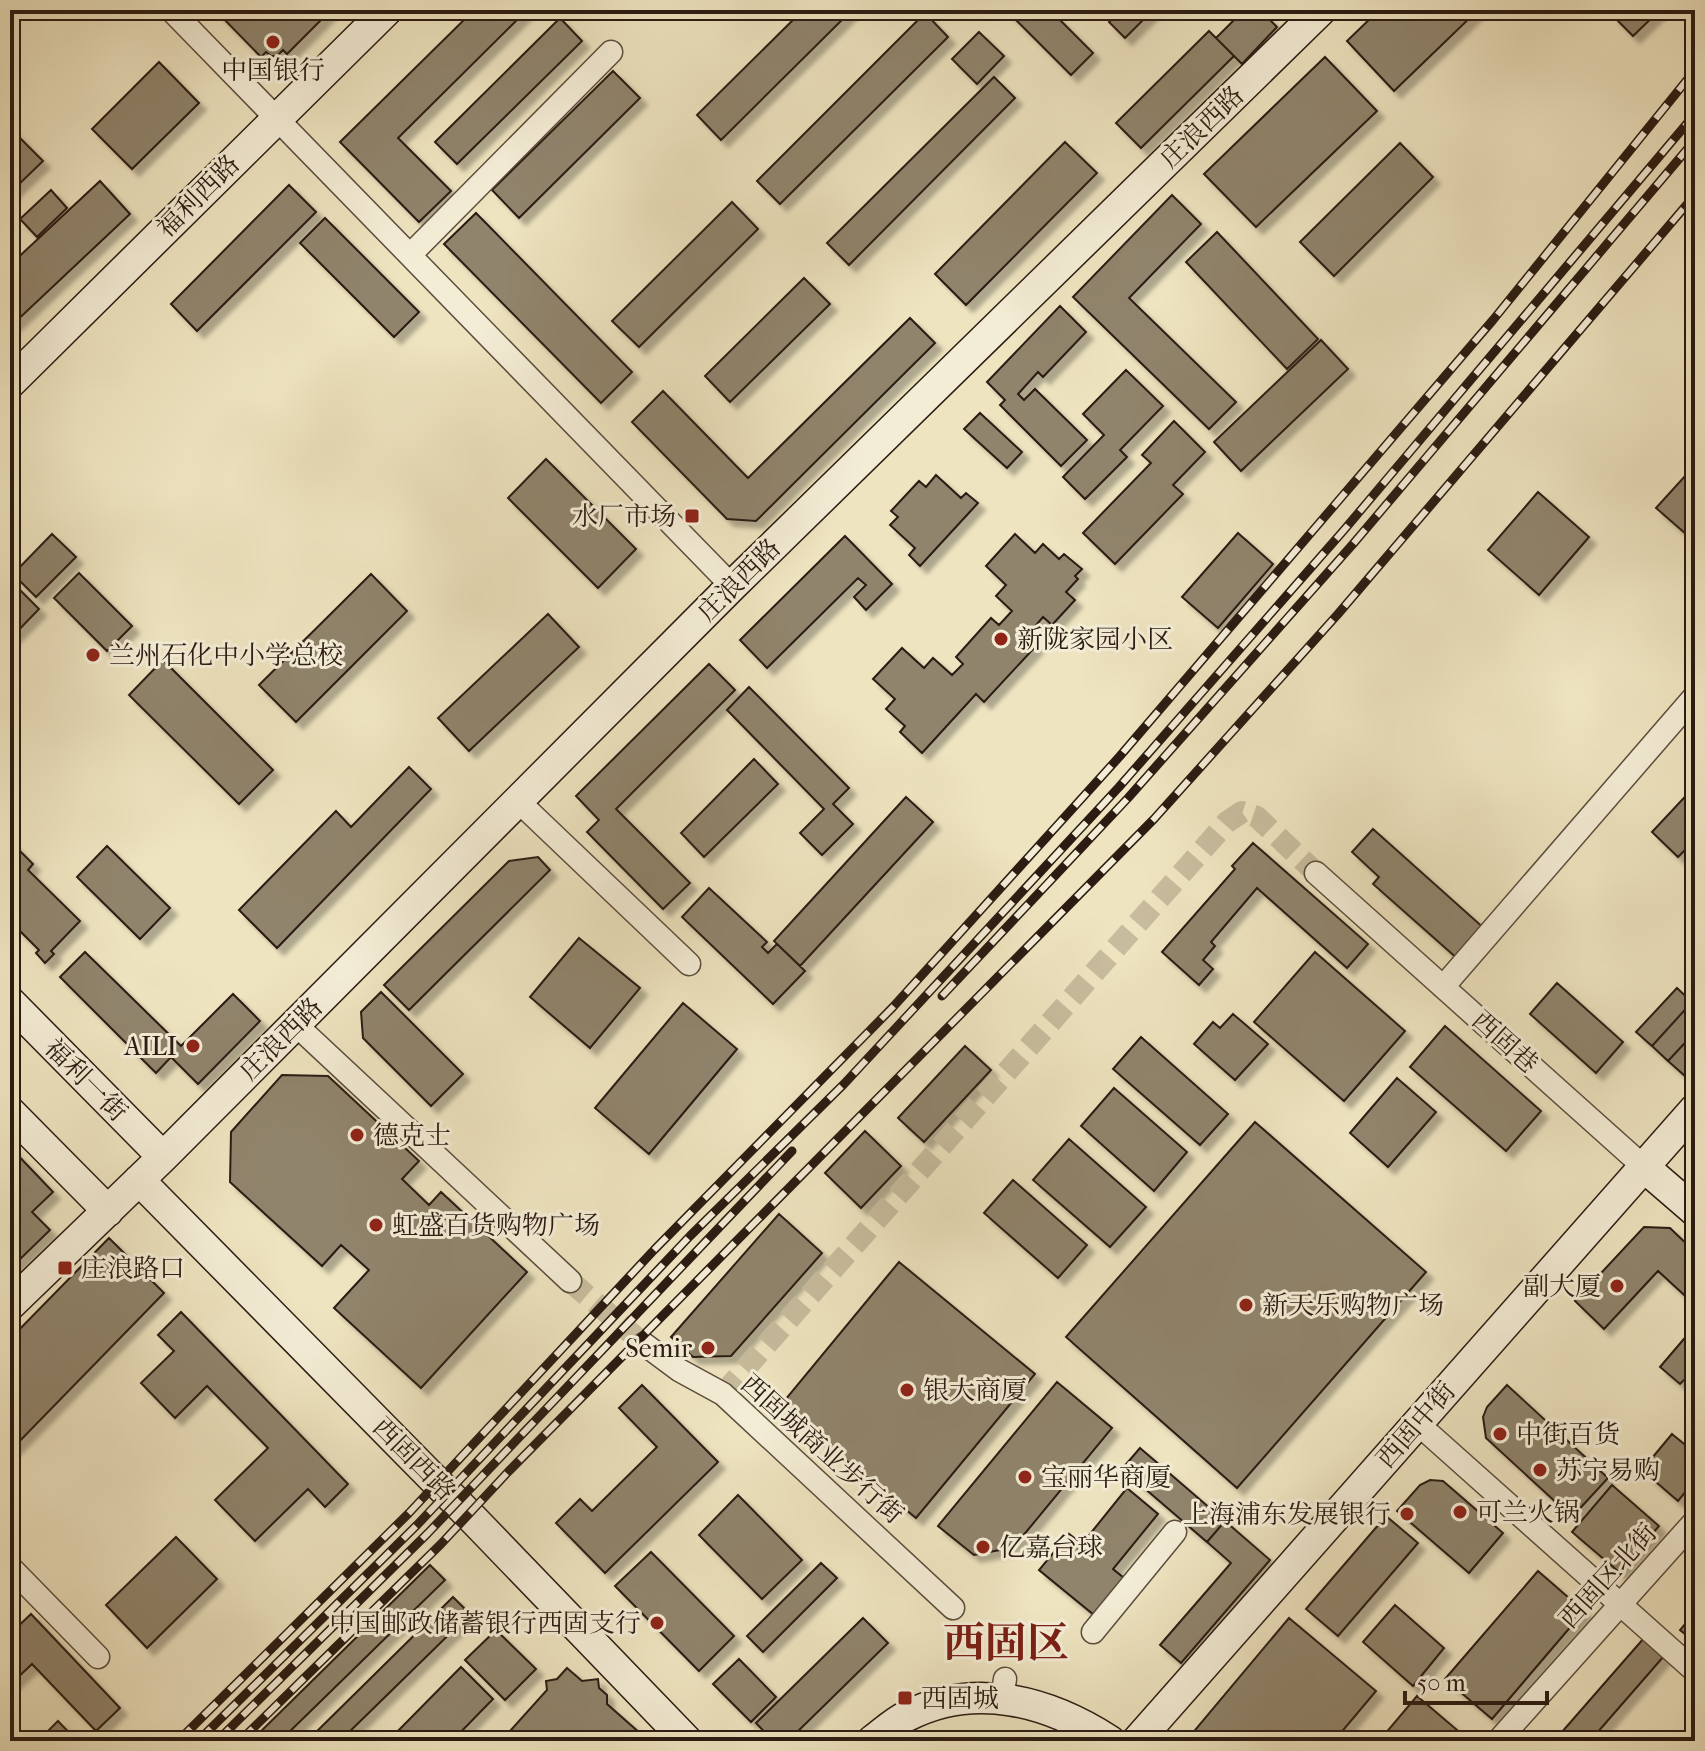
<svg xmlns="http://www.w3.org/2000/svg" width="1705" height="1751" font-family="'IM FELL French Canon','Noto Serif SC',serif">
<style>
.building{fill:#90846c;stroke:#2b1b12;stroke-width:2;filter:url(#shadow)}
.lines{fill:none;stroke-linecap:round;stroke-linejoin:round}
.street-tunnel{stroke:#c7bc9d;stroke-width:22;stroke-dasharray:22 11;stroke-linecap:butt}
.street-casing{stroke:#5c4d3e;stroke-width:25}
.secondary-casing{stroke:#2b1b12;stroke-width:33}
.street{stroke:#f4edd6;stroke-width:22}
.secondary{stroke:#f4edd6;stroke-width:30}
.rail-casing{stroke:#2b1b12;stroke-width:9}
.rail{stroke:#f4edd6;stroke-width:6;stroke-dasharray:18;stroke-linecap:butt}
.poi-dot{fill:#8f2418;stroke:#f4edd6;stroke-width:3}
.labels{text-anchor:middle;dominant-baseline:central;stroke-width:6;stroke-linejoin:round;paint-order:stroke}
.poi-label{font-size:26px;fill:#2b1b12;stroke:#f4edd6;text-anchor:start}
.street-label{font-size:26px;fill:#2b1b12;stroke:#f4edd6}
.town-label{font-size:42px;font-weight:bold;fill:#7a1f14;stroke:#f4edd6}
</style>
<defs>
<filter id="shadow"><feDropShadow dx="7" dy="7" stdDeviation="2" flood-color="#0004"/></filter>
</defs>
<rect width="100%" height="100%" fill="#eee4c0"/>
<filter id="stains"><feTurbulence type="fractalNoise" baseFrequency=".0025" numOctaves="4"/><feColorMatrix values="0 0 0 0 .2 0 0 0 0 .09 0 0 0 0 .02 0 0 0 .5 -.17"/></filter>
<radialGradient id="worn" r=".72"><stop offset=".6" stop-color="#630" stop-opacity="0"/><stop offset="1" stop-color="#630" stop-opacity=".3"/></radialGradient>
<!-- building -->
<path class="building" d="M215 10H331L287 54 283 50 277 56H271L266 52 261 57Z
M474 10H527L398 138 451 191 419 222 340 142Z
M803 10H852L721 140 697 115Z
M1006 10H1050L1093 53 1071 75Z
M1121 10H1153L1125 38 1109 22Z
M1244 10H1260L1277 27 1242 64 1216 38Z
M1379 10H1478L1394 91 1347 41Z
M1616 10H1660L1633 36 1612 15Z
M925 13 948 37 780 204 757 181Z
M560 18 582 41 457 164 435 142Z
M1209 31 1234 56 1141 148 1116 123Z
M979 32 1004 56 977 84 952 59Z
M1325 57 1377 111 1256 227 1204 174Z
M159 62 199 103 132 169 92 129Z
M613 71 640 98 519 218 492 190Z
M994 77 1015 98 849 265 827 243Z
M10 128 43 161 10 193Z
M1065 142 1097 173 966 305 935 274Z
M1400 143 1433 177 1334 276 1300 242Z
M100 181 130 214 10 327V265Z
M289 185 316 212 197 331 171 304Z
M51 190 67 208 37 237 20 219Z
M1172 195 1201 224 1129 298 1236 402 1209 429 1073 297Z
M732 202 758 229 639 347 612 321Z
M476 213 632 372 601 403 444 244Z
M325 218 419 312 394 337 300 243Z
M1217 232 1318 339 1287 369 1186 262Z
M804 278 830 304 730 402 705 376Z
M1060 306 1086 332 1043 377 1038 372 1018 394 1024 400 1035 389 1087 440 1061 466 1000 405 1005 400 987 382Z
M910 318 935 343 756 521 727 519 632 422 663 391 748 478Z
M1321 340 1348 369 1241 471 1214 442Z
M1126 370 1163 406 1120 450 1127 457 1085 499 1063 477 1104 435 1083 414Z
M980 413 1022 452 1007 468 964 429Z
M1174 421 1205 452 1173 485 1183 494 1115 564 1083 533 1151 463 1142 455Z
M546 459 636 549 598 588 508 498Z
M1695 465V524L1686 534 1656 508Z
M936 475 961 498 966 493 978 503 920 566 909 555 915 548 890 525 898 517 891 511 919 481 926 487Z
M1538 492 1589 537 1539 595 1488 550Z
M1238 533 1273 564 1218 628 1182 597Z
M52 534 76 557 36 597 13 574Z
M1015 534 1035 553 1043 544 1059 559 1064 554 1082 569 1075 576 1078 579 1066 592 1075 600 1052 625 1043 617 1032 630 1029 627 1022 633 1036 646 984 702 976 694 922 753 900 732 905 726 886 709 895 699 873 679 902 648 924 668 933 658 952 675 963 664 956 657 991 618 999 625 1012 611 996 596 1006 585 986 566Z
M845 536 892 584 866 610 854 597 866 585 858 578 767 668 740 640Z
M79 573 132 626 107 651 54 598Z
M371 574 407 611 296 722 259 685Z
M10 580 39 609 10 639Z
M548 614 579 647 469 751 438 718Z
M163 660 273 770 239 804 129 695Z
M709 664 735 690 616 809 690 883 663 909 587 832 599 820 576 796Z
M749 687 849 788 833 804 853 824 822 855 800 833 824 809 727 710Z
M754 759 778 784 704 857 681 833Z
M409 767 431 789 277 948 239 910 336 811 351 827Z
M1695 786V840L1678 857 1652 832Z
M906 797 933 822 800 966 774 941Z
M1373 829 1486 930 1459 960 1373 884 1379 877 1352 852Z
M10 841 33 864 28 870 80 921 51 951 54 954 45 963 36 953 39 950 10 921Z
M1253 843 1368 944 1347 968 1257 888 1211 942 1215 946 1203 960 1213 969 1199 985 1162 952 1235 869 1232 866Z
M107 846 170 908 140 939 77 877Z
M538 857 550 870 409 1010 384 985 509 861Z
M709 888 767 942 762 947 768 953 777 944 805 971 773 1004 682 917Z
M579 938 640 988 590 1048 530 997Z
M85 952 181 1046 233 994 260 1021 198 1084 171 1057 156 1073 60 977Z
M1315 952 1405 1031 1344 1101 1254 1022Z
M1557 983 1623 1042 1596 1073 1530 1014Z
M1677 988 1692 1002 1652 1046 1636 1032Z
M381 992 463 1074 431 1106 363 1038 361 1012Z
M1692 1002 1695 1004V1032L1668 1061 1652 1046Z
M683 1003 737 1049 649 1154 595 1108Z
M1233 1014 1268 1044 1235 1080 1194 1044 1213 1022 1220 1028Z
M1445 1026 1541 1111 1506 1151 1410 1067Z
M1695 1032V1065L1685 1076 1668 1061Z
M1141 1037 1228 1114 1200 1145 1113 1069Z
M965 1046 991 1070 924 1142 898 1118Z
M282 1075 328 1076 419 1161 402 1179 429 1205 441 1192 527 1272 421 1388 334 1308 369 1270 341 1245 322 1266 230 1182 231 1132Z
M1397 1078 1436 1112 1388 1167 1350 1133Z
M1114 1088 1187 1152 1154 1191 1081 1126Z
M1255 1122 1426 1272 1237 1488 1066 1337Z
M865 1131 901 1166 861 1208 825 1173Z
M1069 1139 1146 1207 1110 1247 1033 1180Z
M10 1147 53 1192 32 1212 50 1230 10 1269Z
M1013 1180 1087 1245 1058 1278 984 1213Z
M779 1214 822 1253 731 1356 693 1357 671 1337Z
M1644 1227 1670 1228 1695 1252V1305L1658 1271 1604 1329 1575 1301Z
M109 1238 164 1293 10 1451V1339Z
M899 1262 1035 1374 916 1518 780 1406Z
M181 1312 348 1484 325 1507 308 1489 255 1541 215 1500 268 1448 207 1386 175 1418 141 1383 174 1351 158 1335Z
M1689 1333 1695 1338V1384L1687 1377 1680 1384 1660 1367Z
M1057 1382 1112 1428 1022 1537 1005 1549 974 1555 938 1526Z
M642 1385 718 1462 605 1573 556 1523 580 1499 592 1511 657 1447 619 1408Z
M1507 1385 1608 1478 1572 1517 1486 1438 1483 1417 1487 1407Z
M1672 1434 1695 1453V1480L1678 1501 1642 1470Z
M1140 1448 1225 1521 1207 1542 1122 1469Z
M1430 1480 1443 1481 1503 1533 1469 1573 1397 1511 1420 1485Z
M1612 1485 1659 1526 1619 1572 1572 1532Z
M1127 1488 1158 1514 1113 1569 1124 1578 1094 1615 1039 1570 1069 1534 1082 1544Z
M738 1495 802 1560 762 1599 699 1535Z
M1386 1516 1418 1543 1338 1636 1306 1609Z
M1225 1521 1270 1560 1181 1663 1160 1645 1231 1563 1207 1542Z
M176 1537 217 1579 147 1648 106 1605Z
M651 1552 734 1636 699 1671 615 1586Z
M821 1563 837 1578 763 1652 747 1636Z
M430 1565 445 1580 280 1741H251Z
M1538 1571 1584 1611 1492 1719 1445 1679Z
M453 1597 470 1614 340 1741H307Z
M1395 1605 1444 1648 1413 1686 1363 1642Z
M1695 1612V1642L1680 1630Z
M31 1614 120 1708 96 1731 32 1664 10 1685V1634Z
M863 1618 888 1643 788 1741H773L756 1723Z
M1289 1618 1376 1691 1334 1741H1196L1190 1736Z
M496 1630 536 1669 505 1700 465 1660Z
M1644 1638 1664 1656 1590 1741H1554Z
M739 1659 776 1697 751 1722 713 1684Z
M461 1667 493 1699 452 1741H388Z
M567 1668 582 1681 598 1679 599 1688 607 1695V1704L649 1741H501L547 1690 546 1681 557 1679Z
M1417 1696 1463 1735 1458 1741H1379Z
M58 1721 77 1741H38Z"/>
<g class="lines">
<!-- street-tunnel -->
<path class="street-tunnel" d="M570 1281 644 1344
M723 1394 1227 822 1242 812 1257 817 1316 873"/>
<!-- street casing -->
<g class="street-casing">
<path id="street" d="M171 10 732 586
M410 255 611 52
M518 801 689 964
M1316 873 1644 1167
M1443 987 1695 696
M295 1024 570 1281
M644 1344 679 1370 723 1394 953 1608
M1417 1423 1695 1671
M10 1567 98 1657
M1093 1632 1175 1532
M1002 1699 1005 1679
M1498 1741 1695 1521"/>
</g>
<!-- secondary casing -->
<g class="secondary-casing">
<path id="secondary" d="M10 383 387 10
M10 1002 163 1157
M10 1112 108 1211
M1644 1167 1695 1211
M139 1180 475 1521 687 1741
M10 1305 163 1157 732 586 1321 10
M872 1741C883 1733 894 1722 907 1716 975 1681 1048 1701 1110 1741
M1137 1741 1695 1109"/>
</g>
<!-- street -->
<use href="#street" class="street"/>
<!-- secondary -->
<use href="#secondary" class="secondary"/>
<!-- rail casing -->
<g class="rail-casing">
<path id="rail" d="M942 996 1128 798 1353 544 1695 140
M178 1741 409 1513 654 1250 893 1007 1120 756 1493 320 1695 70
M198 1741 417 1525 690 1236 844 1084 1119 787 1344 530 1695 114
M217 1741 428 1533 792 1151
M240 1741 441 1544 508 1472 1154 819 1338 614 1695 195"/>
</g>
<!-- rail -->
<use href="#rail" class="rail"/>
</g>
<!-- markers -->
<g class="poi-dot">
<circle cx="273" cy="42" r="8"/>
<rect x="684" y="508" width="16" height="16" rx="4"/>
<circle cx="1001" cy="639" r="8"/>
<circle cx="93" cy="655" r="8"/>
<circle cx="193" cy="1046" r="8"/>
<circle cx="357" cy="1135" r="8"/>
<circle cx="376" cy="1225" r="8"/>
<rect x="57" y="1260" width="16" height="16" rx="4"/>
<circle cx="1617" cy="1286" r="8"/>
<circle cx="1246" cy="1305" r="8"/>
<circle cx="708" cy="1348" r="8"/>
<circle cx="907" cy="1390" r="8"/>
<circle cx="1500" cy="1434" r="8"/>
<circle cx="1540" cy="1470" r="8"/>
<circle cx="1025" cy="1477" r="8"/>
<circle cx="1460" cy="1512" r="8"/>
<circle cx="1407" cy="1514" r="8"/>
<circle cx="983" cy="1547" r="8"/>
<circle cx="657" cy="1623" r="8"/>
<rect x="897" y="1690" width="16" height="16" rx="4"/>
</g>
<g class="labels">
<!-- poi labels -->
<g class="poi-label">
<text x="273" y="70" text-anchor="middle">中国银行</text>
<text x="676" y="516" text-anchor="end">水厂市场</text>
<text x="1017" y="639">新陇家园小区</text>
<text x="109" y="655">兰州石化中小学总校</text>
<text x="177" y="1046" text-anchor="end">AILI</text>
<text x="373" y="1135">德克士</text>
<text x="392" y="1225">虹盛百货购物广场</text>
<text x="81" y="1268">庄浪路口</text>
<text x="1601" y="1286" text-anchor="end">副大厦</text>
<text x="1262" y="1305">新天乐购物广场</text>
<text x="692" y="1348" text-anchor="end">Semir</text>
<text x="923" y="1390">银大商厦</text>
<text x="1516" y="1434">中街百货</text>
<text x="1556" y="1470">苏宁易购</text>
<text x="1041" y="1477">宝丽华商厦</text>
<text x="1476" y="1512">可兰火锅</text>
<text x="1391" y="1514" text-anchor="end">上海浦东发展银行</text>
<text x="999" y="1547">亿嘉台球</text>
<text x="641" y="1623" text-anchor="end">中国邮政储蓄银行西固支行</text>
<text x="921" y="1698">西固城</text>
</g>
<!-- street labels -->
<g class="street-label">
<text transform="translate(1202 127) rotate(-44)">庄浪西路</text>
<text transform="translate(198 196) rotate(-45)">福利西路</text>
<text transform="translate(739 580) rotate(-45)">庄浪西路</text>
<text transform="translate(281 1039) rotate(-45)">庄浪西路</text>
<text transform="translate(1505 1042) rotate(42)">西固巷</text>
<text transform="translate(86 1080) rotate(45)">福利一街</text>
<text transform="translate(1416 1425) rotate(-49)">西固中街</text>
<text transform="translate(822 1449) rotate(42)">西固城商业步行街</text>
<text transform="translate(414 1459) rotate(45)">西固西路</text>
<text transform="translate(1608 1576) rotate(-48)">西固区北街</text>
</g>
<!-- town labels -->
<g class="town-label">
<text x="1006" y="1643">西固区</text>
</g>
</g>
<!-- margin -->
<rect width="1705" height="1751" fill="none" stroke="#eee4c0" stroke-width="40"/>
<rect x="12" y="12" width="1681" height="1727" fill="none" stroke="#2b1b12" stroke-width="4"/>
<rect x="20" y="20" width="1665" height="1711" fill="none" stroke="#2b1b12" stroke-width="2"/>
<!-- scale -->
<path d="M1405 1691v12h142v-12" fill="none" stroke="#2b1b12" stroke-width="4"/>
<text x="1417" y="1691" font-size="24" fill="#2b1b12" stroke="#f4edd6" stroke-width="6" paint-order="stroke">50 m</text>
<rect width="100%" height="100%" filter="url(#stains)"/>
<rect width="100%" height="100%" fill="url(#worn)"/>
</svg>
